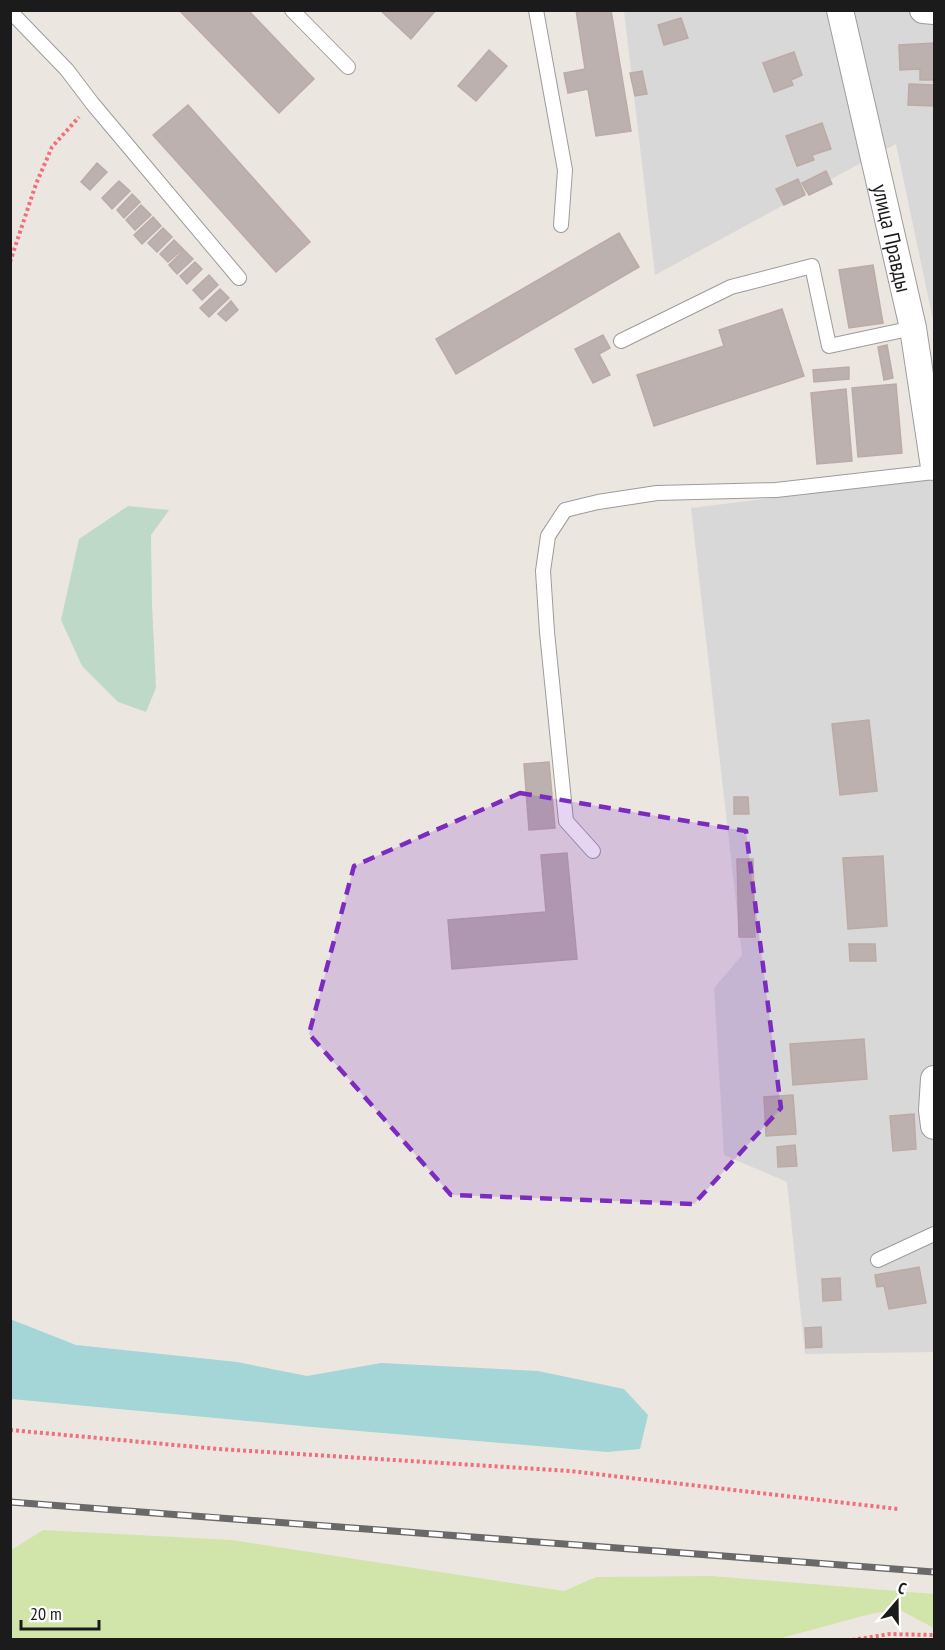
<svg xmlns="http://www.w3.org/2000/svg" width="945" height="1650" font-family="'PT Sans Narrow',sans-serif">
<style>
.residential{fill:#d9d8d8}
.grass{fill:#d1e4aa}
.wetland{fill:#bfd9c8}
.water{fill:#a4d5d7}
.building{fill:#bcb1ae;stroke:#bcaba5;stroke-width:1.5}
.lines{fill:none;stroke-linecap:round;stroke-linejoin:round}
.service-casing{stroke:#9c9c9c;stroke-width:16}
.minor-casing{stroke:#9c9c9c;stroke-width:28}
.path{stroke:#ef6f7a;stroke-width:4;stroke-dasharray:3 3;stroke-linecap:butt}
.service{stroke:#fff;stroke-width:14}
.minor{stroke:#fff;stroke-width:26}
.rail-casing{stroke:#696969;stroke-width:7}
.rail{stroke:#fff;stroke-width:4.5;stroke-dasharray:14;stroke-linecap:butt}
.marked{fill:#7b2cbf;fill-opacity:0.2;stroke:#7b2cbf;stroke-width:4.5;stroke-dasharray:12 8;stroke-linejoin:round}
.labels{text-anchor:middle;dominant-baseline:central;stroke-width:4.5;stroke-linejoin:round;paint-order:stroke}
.street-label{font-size:22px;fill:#1b1b1b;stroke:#fff}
</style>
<rect width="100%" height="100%" fill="#ece6e1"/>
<!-- residential -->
<path class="residential" d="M624 11H934V325L896 144 655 275Z
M934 478V1352L805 1354 787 1182 724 1155 714 988 742 955 691 508Z"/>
<!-- grass -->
<path class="grass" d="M43 1530 232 1540 564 1591 596 1577 711 1576 934 1594V1628L900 1610 874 1613 774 1640 11 1639V1548L13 1549Z"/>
<!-- wetland -->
<path class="wetland" d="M128 506 169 510 151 535 152 604 156 688 146 712 118 702 82 666 61 620 79 539Z"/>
<!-- water -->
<path class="water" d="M10 1319 76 1345 237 1362 307 1376 381 1363 538 1371 624 1389 648 1415 640 1449 607 1452 312 1427 11 1399Z"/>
<!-- building -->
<path class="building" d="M182 10H248L314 79 279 113 181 12Z
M380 10H436L411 39Z
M576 10H611L631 131 596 136 588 89 568 93 564 73 585 69Z
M681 18 688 38 664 45 658 25Z
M934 43V80H920V69L900 70 899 45Z
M489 50 507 66 476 101 458 86Z
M794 52 802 75 791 80 793 85 774 92 763 63Z
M642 71 647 94 635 96 630 73Z
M909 84 934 85V106L908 105Z
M188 105 310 242 276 272 153 135Z
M822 123 831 149 812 155 814 160 797 166 786 136Z
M97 163 107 172 90 190 81 182Z
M826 171 832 184 809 195 802 183Z
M798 179 805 195 784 205 776 189Z
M119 181 130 191 112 209 102 198Z
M132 194 140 202 124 218 117 210Z
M141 205 151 215 135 230 126 220Z
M153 217 161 226 142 244 134 235Z
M163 228 172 237 157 252 148 243Z
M619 233 639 267 456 374 436 339Z
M174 240 183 249 168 262 160 254Z
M184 250 193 259 177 274 169 265Z
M195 262 202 269 187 284 180 276Z
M873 265 883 323 849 328 839 270Z
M209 275 218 285 202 300 193 290Z
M220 289 229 298 209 317 200 308Z
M231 301 238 310 226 321 218 314Z
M782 309 804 376 654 426 637 375 724 346 719 330Z
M603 335 610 348 599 354 610 375 593 383 575 349Z
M887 345 893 378 884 380 878 347Z
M849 367V379L814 382 813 370Z
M896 384 902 453 858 457 852 388Z
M846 389 852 461 817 464 811 393Z
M869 720 877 791 840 795 832 724Z
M549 762 555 828 529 830 524 764Z
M734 797H748L749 814H734Z
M567 853 577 959 452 969 448 920 546 912 541 855Z
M883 856 887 926 848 929 843 858Z
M737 859H753L755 937H739Z
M849 944H875L876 961H850Z
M864 1039 867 1079 793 1085 790 1044Z
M793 1095 796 1134 766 1136 764 1097Z
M914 1114 916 1149 893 1151 890 1116Z
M795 1145 797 1166 778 1167 777 1147Z
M919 1267 926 1303 889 1309 884 1286 877 1287 875 1275Z
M840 1278 841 1300 823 1301 822 1279Z
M821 1327 822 1347 806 1348 805 1328Z"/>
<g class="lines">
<!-- service casing -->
<g class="service-casing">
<path id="service" d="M292 10 348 67
M536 10 565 170 561 225
M10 11 67 70 92 103 239 278
M621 341 731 287 812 266 829 346 913 328
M593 851 566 821 547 632 543 571 548 536 565 510 598 502 657 493 776 490 934 472
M878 1260 934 1234"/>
</g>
<!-- minor casing -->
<g class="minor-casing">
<g id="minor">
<path id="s1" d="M840 10 913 328 934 467"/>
<path d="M923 10 934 11"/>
<path d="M934 1079 932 1110 934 1126"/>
</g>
</g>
<!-- path -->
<path class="path" d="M10 262 36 184 52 147 79 117
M10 1430 219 1449 570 1471 898 1509
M852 1640 890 1634 934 1635"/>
<!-- service -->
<use href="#service" class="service"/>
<!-- minor -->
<use href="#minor" class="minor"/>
<!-- rail casing -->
<g class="rail-casing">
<path id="rail" d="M10 1502 934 1572"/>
</g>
<!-- rail -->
<use href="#rail" class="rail"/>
</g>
<!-- marked area -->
<path class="marked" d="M520 793 746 831 781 1108 694 1204 451 1195 309 1034 354 866Z"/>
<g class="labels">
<!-- street labels -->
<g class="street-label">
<text stroke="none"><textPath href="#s1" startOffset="234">улица Правды</textPath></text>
</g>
</g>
<!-- border -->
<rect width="945" height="1650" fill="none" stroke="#1b1b1b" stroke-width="24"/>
<!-- north arrow -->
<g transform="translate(897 1602) rotate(20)" stroke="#ffffff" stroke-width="4.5" paint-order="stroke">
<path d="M0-4.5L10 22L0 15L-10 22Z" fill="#1b1b1b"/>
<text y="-9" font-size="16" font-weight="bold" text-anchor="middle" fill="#1b1b1b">С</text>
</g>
<!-- scale -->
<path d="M21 1620v9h78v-9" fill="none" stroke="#1b1b1b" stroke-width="3"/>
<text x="30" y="1620" font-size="18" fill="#1b1b1b" stroke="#ffffff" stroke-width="4.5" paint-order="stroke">20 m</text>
</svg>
